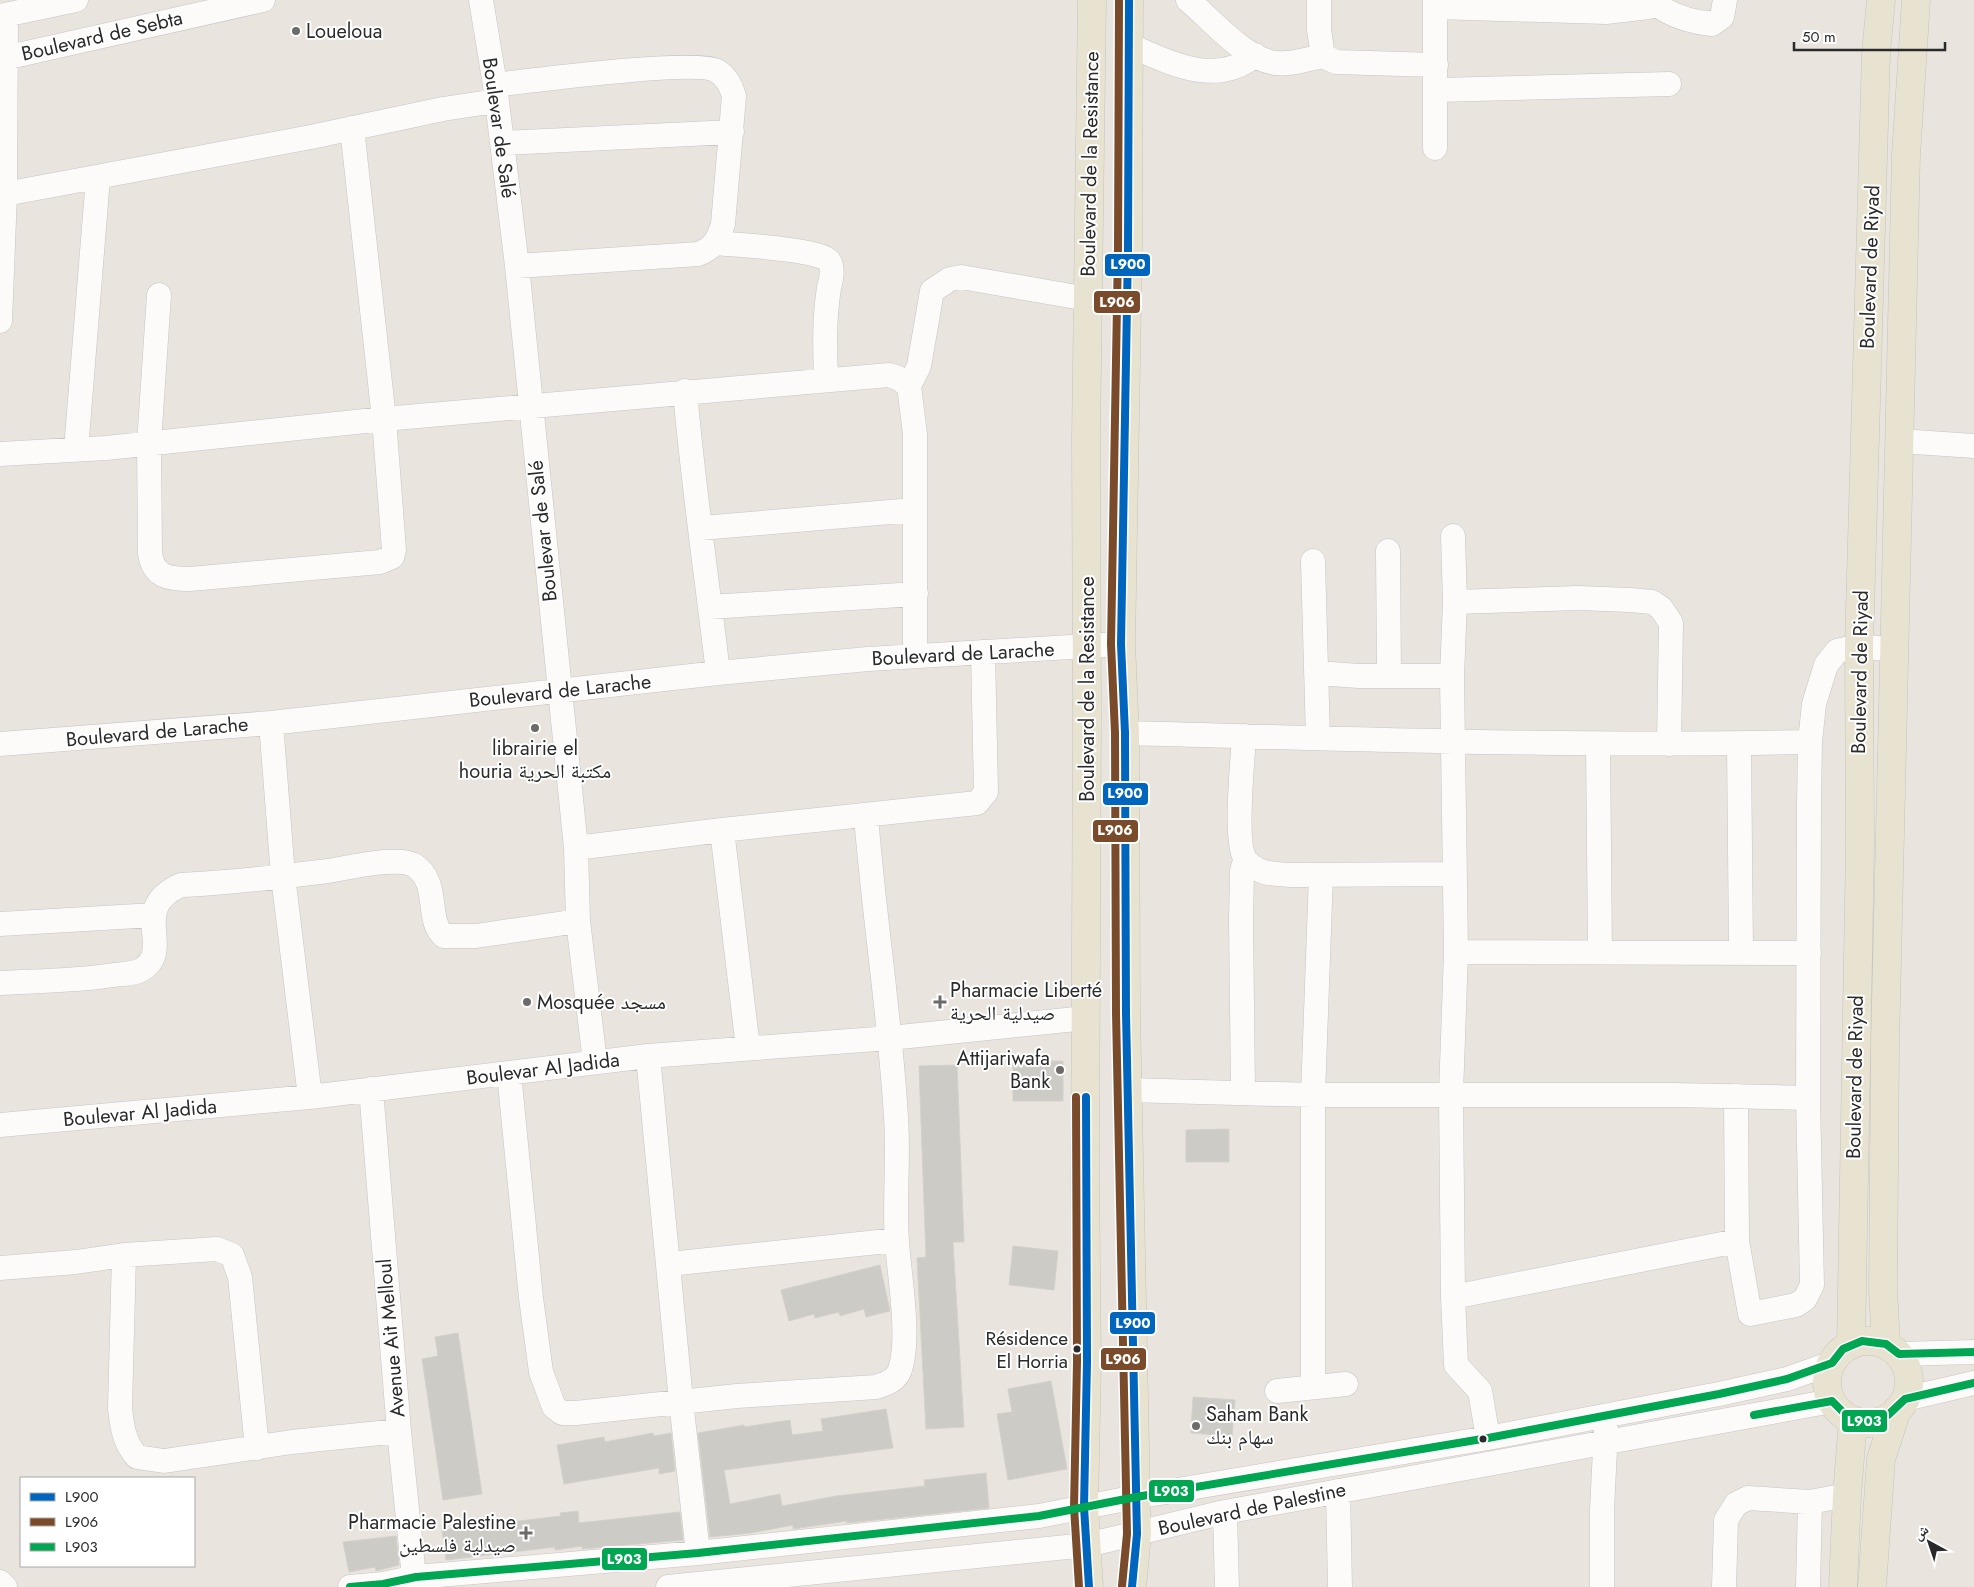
<svg xmlns="http://www.w3.org/2000/svg" width="1974" height="1587" font-family="Jost,'Noto Naskh Arabic',sans-serif">
<style>
.building{fill:#cdcbc6;stroke:#d4d0ca}
.lines{fill:none;stroke-linecap:round;stroke-linejoin:round}
.minor-casing{stroke:#c6c4c4;stroke-width:25}
.major-casing{stroke:#c4c3c0;stroke-width:29}
.minor{stroke:#fcfbfa;stroke-width:24}
.major{stroke:#e8e3d1;stroke-width:28}
.bus-1-casing{stroke:#fff;stroke-width:11}
.bus-2-casing{stroke:#fff;stroke-width:11}
.bus-3-casing{stroke:#fff;stroke-width:11}
.bus-1{stroke:#0065bd;stroke-width:8}
.bus-2{stroke:#7a4b2a;stroke-width:8}
.bus-3{stroke:#00a651;stroke-width:8}
.poi-dot{fill:#6d6b69;stroke:#fff;stroke-width:2}
.bus-dot{fill:#2a2a2a;stroke:#fff;stroke-width:2}
.labels{text-anchor:middle;dominant-baseline:central;stroke-width:4;stroke-linejoin:round;paint-order:stroke}
.bus-label{font-size:19px;fill:#2a2a2a;stroke:#fff;text-anchor:end}
.poi-label{font-size:20px;fill:#2a2a2a;stroke:#fff;text-anchor:start}
.street-label{font-size:20px;fill:#2a2a2a;stroke:#fff}
.line-badge{stroke:#fff;stroke-width:2}
.badge-label{font-size:14px;text-anchor:middle;font-weight:bold;fill:#fff}
</style>
<rect width="100%" height="100%" fill="#e9e5de"/>
<!-- building -->
<path class="building" d="M1013 1061H1063V1101H1013Z
M957 1065 964 1242H953L964 1427 926 1429 917 1258 926 1257 919 1066Z
M1229 1129V1162H1186V1130Z
M1013 1246 1058 1251 1054 1290 1009 1285Z
M880 1265 890 1311 866 1317 864 1309 840 1316 839 1312 815 1318 814 1314 789 1321 781 1290Z
M458 1333 482 1494 443 1500 422 1359 438 1356 435 1337Z
M1051 1381 1067 1469 1008 1480 997 1414 1012 1412 1008 1389Z
M1193 1397 1235 1400 1232 1436 1191 1433Z
M886 1409 893 1448 724 1470 730 1504 780 1494 782 1506 836 1496 925 1486 924 1480 986 1473 989 1508 847 1523V1521L793 1529V1525L751 1533 710 1537 698 1433 744 1425V1427L790 1420 792 1435 823 1431 821 1419Z
M653 1433 654 1436 671 1433 675 1471 659 1474V1468L564 1484 557 1445 604 1437 605 1442Z
M578 1511 579 1523 680 1512 683 1540 582 1549V1546L555 1550V1547L446 1560 442 1530 561 1516 560 1513Z
M396 1536 399 1565 376 1571 375 1567 349 1572 343 1542Z"/>
<g class="lines">
<!-- minor casing -->
<g class="minor-casing">
<path id="minor" d="M481 0 495 85 517 266 576 848 578 921 595 1062
M1188 0C1211 19 1245 60 1276 63 1292 65 1308 59 1323 56
M1319 0V30L1323 56 1336 62 1436 65
M1435 0V148
M1654 3C1670 15 1691 22 1712 24L1722 17 1725 0
M1435 7 1606 12 1649 7 1656 0
M0 16 76 0
M1129 45C1168 62 1216 88 1255 55
M0 59 263 0
M495 85C529 81 697 59 717 71 726 76 731 86 734 96L723 224C718 240 714 248 698 254L517 266
M1436 90 1669 84
M502 143 732 132
M5 194 311 137 443 109 496 101
M716 243C735 245 820 249 829 261 834 268 831 280 829 288 824 318 825 349 826 380
M159 295 149 443 150 553C153 577 169 579 190 579L380 562 392 557 394 550 384 419 352 128
M0 321 5 194 6 15
M909 386 919 366 932 291 950 279 961 277 1088 299
M685 391C693 485 707 579 718 673
M1900 441 1974 446
M76 450 98 178
M0 454 106 448 384 419 889 375 898 378 909 386 915 434V656
M701 528 914 510
M1453 536 1455 602 1452 676 1456 952 1451 1094 1453 1297 1456 1365 1480 1391 1488 1438
M1388 551 1389 675
M1313 561 1318 738
M1455 602 1578 598 1630 600 1652 602 1661 608 1671 623 1669 744
M710 607 916 594
M1316 673 1359 676H1452
M271 723 283 876 310 1097
M1125 733C1354 739 1582 747 1810 742
M1244 736C1243 759 1233 847 1247 862 1259 874 1274 874 1290 875L1454 874
M0 744 271 723 718 673 868 659 1121 644
M1598 744 1600 951
M1739 744 1741 952
M722 830 748 1048
M576 848 722 830 977 803 986 792 983 652
M0 924 154 915
M1456 952 1809 953
M0 983C38 981 76 981 114 975 122 974 134 974 141 970 176 950 127 909 181 885 230 883 279 877 328 871 352 867 379 860 403 862 406 862 411 864 414 865 441 882 425 921 444 936H476L578 921
M648 1056 681 1401 698 1553
M509 1073 531 1298 541 1372 554 1407 562 1413H576L737 1396 876 1387C884 1384 893 1382 898 1374 912 1346 899 1274 897 1242 894 1201 899 1159 896 1117 890 1017 874 917 866 816
M371 1089 399 1431 415 1587
M1127 1090 1313 1095H1675L1808 1098
M1243 1092 1241 920 1242 871 1245 861
M1736 1096 1737 1241 1750 1314 1796 1305 1805 1299 1812 1285 1808 1098 1809 804 1810 742 1814 704 1826 665 1837 651 1859 646 1895 650
M0 1125 310 1097 648 1056 890 1038 1086 1018
M124 1255 120 1408C122 1427 124 1442 137 1457L164 1461 292 1442 399 1431
M669 1264 897 1240
M0 1268 76 1262 124 1255 217 1249 232 1255 240 1277 257 1448
M1453 1297 1737 1241
M1899 1354 1974 1352
M1313 1387V1095L1321 875
M1277 1391 1346 1384
M1905 1399 1974 1383
M1338 1491 1340 1587
M1225 1512 1227 1587
M0 1582 5 1587
M350 1587 383 1584 416 1577 698 1553 1039 1516 1136 1497 1488 1438 1719 1394 1787 1379 1832 1363
M668 1587 1087 1545 1225 1512 1832 1401
M1602 1587V1510L1606 1429
M1724 1587 1726 1520 1736 1504 1748 1498 1810 1502 1847 1495
M1808 1587 1810 1502"/>
</g>
<!-- major casing -->
<g class="major-casing">
<path id="major" d="M1129 0 1128 248 1121 644 1125 733 1126 1013 1136 1497 1137 1534 1132 1587
M1827 1382a41 41 0 1 1 82 0a41 41 0 1 1-82 0Z
M1886 1344 1883 1290 1885 1045 1906 155 1916 0
M1851 1345 1860 845 1859 646 1876 53 1881 0
M1089 1587 1084 1507 1087 1362 1085 1176 1087 715 1086 438 1092 0
M1843 1587 1847 1495 1853 1420
M1872 1587 1881 1459 1897 1410"/>
</g>
<!-- minor -->
<use href="#minor" class="minor"/>
<!-- major -->
<use href="#major" class="major"/>
<!-- bus-1 casing -->
<g class="bus-1-casing">
<path id="bus-1" d="M1129 0 1128 248 1121 644 1125 733 1126 1013 1137 1534 1132 1587
M1086 1097 1087 1362 1084 1507 1089 1587"/>
</g>
<!-- bus-2 casing -->
<g class="bus-2-casing">
<path id="bus-2" d="M1119 0 1118 248 1111 644 1115 733 1116 1013 1127 1534 1122 1586
M1076 1097 1077 1362 1074 1507 1079 1587"/>
</g>
<!-- bus-3 casing -->
<g class="bus-3-casing">
<path id="bus-3" d="M1754 1415 1832 1401 1849 1418 1868 1422 1888 1415 1905 1399 1974 1383
M350 1587 383 1584 416 1577 698 1553 1039 1516 1136 1497 1488 1438 1719 1394 1787 1379 1832 1363 1843 1349 1862 1341 1886 1344 1899 1354 1974 1352"/>
</g>
<!-- bus-1 -->
<use href="#bus-1" class="bus-1"/>
<!-- bus-2 -->
<use href="#bus-2" class="bus-2"/>
<!-- bus-3 -->
<use href="#bus-3" class="bus-3"/>
</g>
<!-- markers -->
<g class="poi-dot">
<circle cx="296" cy="31" r="5"/>
<circle cx="535" cy="728" r="5"/>
<circle cx="527" cy="1002" r="5"/>
<path d="M937.5 994.5h5v5h5v5h-5v5h-5v-5h-5v-5h5z"/>
<circle cx="1060" cy="1070" r="5"/>
<circle cx="1196" cy="1426" r="5"/>
<path d="M523.5 1525.5h5v5h5v5h-5v5h-5v-5h-5v-5h5z"/>
</g>
<g class="bus-dot">
<circle cx="1077" cy="1349" r="4.5"/>
<circle cx="1483" cy="1439" r="4.5"/>
</g>
<g class="labels">
<!-- bus labels -->
<g class="bus-label">
<text x="1068" y="1338">Résidence<tspan x="1068" dy="23">El Horria</tspan></text>
</g>
<!-- poi labels -->
<g class="poi-label">
<text x="306" y="31">Loueloua</text>
<text x="535" y="748" text-anchor="middle">librairie el<tspan x="535" dy="23">houria مكتبة الحرية</tspan></text>
<text x="950" y="990">Pharmacie Liberté<tspan x="950" dy="23">صيدلية الحرية</tspan></text>
<text x="537" y="1002">Mosquée مسجد</text>
<text x="1050" y="1058" text-anchor="end">Attijariwafa<tspan x="1050" dy="23">Bank</tspan></text>
<text x="1206" y="1414">Saham Bank<tspan x="1206" dy="23">سهام بنك</tspan></text>
<text x="516" y="1522" text-anchor="end">Pharmacie Palestine<tspan x="516" dy="23">صيدلية فلسطين</tspan></text>
</g>
<!-- street labels -->
<g class="street-label">
<text transform="translate(102 36) rotate(-13)">Boulevard de Sebta</text>
<text transform="translate(499 128) rotate(82)">Boulevar de Salé</text>
<text transform="translate(1090 164) rotate(-89)">Boulevard de la Resistance</text>
<text transform="translate(1870 267) rotate(-88)">Boulevard de Riyad</text>
<text transform="translate(543 531) rotate(-96)">Boulevar de Salé</text>
<text transform="translate(963 654) rotate(-3)">Boulevard de Larache</text>
<text transform="translate(1860 672) rotate(-89)">Boulevard de Riyad</text>
<text transform="translate(1087 689) rotate(-90)">Boulevard de la Resistance</text>
<text transform="translate(560 691) rotate(-6)">Boulevard de Larache</text>
<text transform="translate(157 732) rotate(-5)">Boulevard de Larache</text>
<text transform="translate(543 1069) rotate(-7)">Boulevar Al Jadida</text>
<text transform="translate(1855 1077) rotate(-89)">Boulevard de Riyad</text>
<text transform="translate(140 1113) rotate(-5)">Boulevar Al Jadida</text>
<text transform="translate(391 1338) rotate(-95)">Avenue Ait Melloul</text>
<text transform="translate(1252 1509) rotate(-12)">Boulevard de Palestine</text>
</g>
</g>
<g class="line-badge">
<rect x="1104" y="253" width="47" height="24" rx="5" fill="#0065bd"/>
<rect x="1093" y="290" width="48" height="24" rx="5" fill="#7a4b2a"/>
<rect x="1102" y="782" width="47" height="24" rx="5" fill="#0065bd"/>
<rect x="1092" y="819" width="47" height="24" rx="5" fill="#7a4b2a"/>
<rect x="1109" y="1311" width="47" height="24" rx="5" fill="#0065bd"/>
<rect x="1100" y="1347" width="47" height="24" rx="5" fill="#7a4b2a"/>
<rect x="1841" y="1409" width="47" height="24" rx="5" fill="#00a651"/>
<rect x="1148" y="1479" width="47" height="24" rx="5" fill="#00a651"/>
<rect x="601" y="1547" width="47" height="24" rx="5" fill="#00a651"/>
</g>
<g class="badge-label">
<text x="1128" y="269">L900</text>
<text x="1117" y="307">L906</text>
<text x="1125" y="798">L900</text>
<text x="1115" y="835">L906</text>
<text x="1133" y="1328">L900</text>
<text x="1123" y="1364">L906</text>
<text x="1864" y="1426">L903</text>
<text x="1171" y="1496">L903</text>
<text x="624" y="1564">L903</text>
</g>
<!-- legend -->
<rect x="20" y="1477" width="175" height="90" fill="#ffffff" stroke="#aaaaaa"/>
<rect x="30" y="1493" width="25" height="8" fill="#0065bd" stroke="#aaaaaa"/>
<text x="65" y="1502" font-size="15" fill="#2a2a2a">L900</text>
<rect x="30" y="1518" width="25" height="8" fill="#7a4b2a" stroke="#aaaaaa"/>
<text x="65" y="1527" font-size="15" fill="#2a2a2a">L906</text>
<rect x="30" y="1543" width="25" height="8" fill="#00a651" stroke="#aaaaaa"/>
<text x="65" y="1552" font-size="15" fill="#2a2a2a">L903</text>
<!-- north arrow -->
<g transform="translate(1929 1542) rotate(320)" stroke="#ffffff" stroke-width="4" paint-order="stroke">
<path d="M0-4L9 19L0 12L-9 19Z" fill="#2a2a2a"/>
<text y="-8" font-size="14" font-weight="bold" text-anchor="middle" fill="#2a2a2a">ش</text>
</g>
<!-- scale -->
<path d="M1794 42v8h151v-8" fill="none" stroke="#2a2a2a" stroke-width="2.5"/>
<text x="1802" y="42" font-size="15" fill="#2a2a2a" stroke="#ffffff" stroke-width="4" paint-order="stroke">50 m</text>
</svg>
